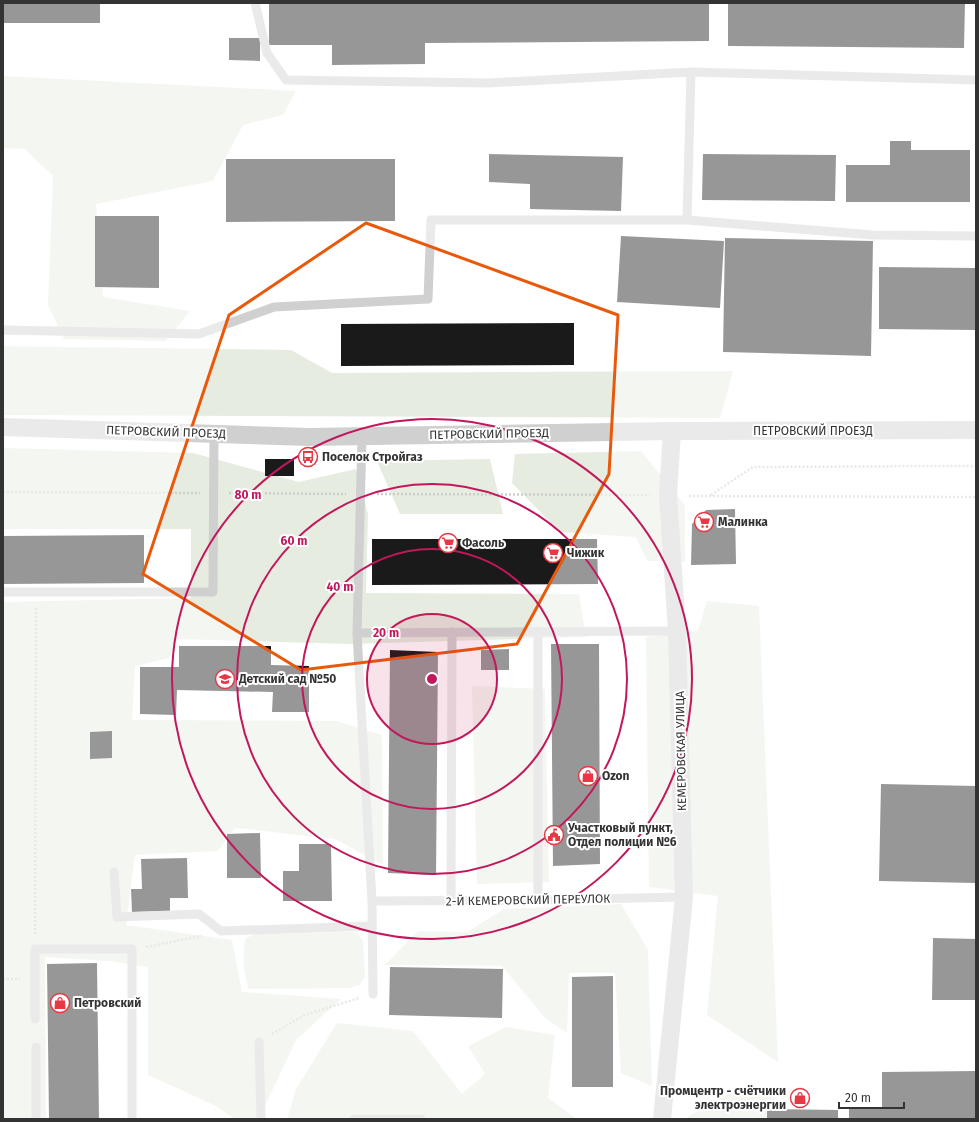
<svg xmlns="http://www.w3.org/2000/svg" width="979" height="1122" font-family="'Fira Sans',sans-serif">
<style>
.green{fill:#e6ecdf}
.building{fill:#1a1a1a}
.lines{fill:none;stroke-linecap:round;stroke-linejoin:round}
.path{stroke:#cdcdcd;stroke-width:2.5;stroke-dasharray:2 2;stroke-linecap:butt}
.service{stroke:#d0d0d0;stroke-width:9}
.minor{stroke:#d0d0d0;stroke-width:18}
.marked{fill:none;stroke:#e8590c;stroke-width:3;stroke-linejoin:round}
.ring{fill:none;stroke:#c2185b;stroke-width:2}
.labels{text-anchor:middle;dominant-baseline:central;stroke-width:4;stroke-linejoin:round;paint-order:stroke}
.street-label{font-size:12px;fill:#333;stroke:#fff}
.poi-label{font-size:12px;font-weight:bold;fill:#333;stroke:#fff;text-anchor:start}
.centre{fill:#c2185b;stroke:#fff;stroke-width:2}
.ring-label{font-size:12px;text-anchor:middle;font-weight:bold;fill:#c2185b;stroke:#fff;stroke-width:4;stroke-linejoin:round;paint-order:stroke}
</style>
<rect width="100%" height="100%" fill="#fff"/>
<!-- green -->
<path class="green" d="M3 76 296 91 283 115 243 125 213 181 96 204 103 297 190 311 166 341 64 339 48 305 53 176 25 149 3 148Z
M3 346 291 350 332 373 733 371 720 418 3 415Z
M3 448 193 453 299 482 356 469 368 514 366 593 579 594 586 637 350 644 178 639 169 658 135 666 132 720 336 721 382 735 383 865 335 839 235 828 218 851 135 855 126 925 232 940 242 992 341 999 296 1040 259 1119H235L216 1106 148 1075V967L109 961 45 957 46 1119H3V602L191 598V529H3Z
M641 451 685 505V562L647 561 636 537 560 532 512 483 515 454Z
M490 459 503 514H400L377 461Z
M707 601 759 606 778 1062 707 1015 718 896 649 887 646 637 698 631Z
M472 686 545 689 549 882 477 884Z
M621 904 648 950 652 1086 621 1073 615 973H569L567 1033 546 1019 502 966 385 965 418 931 467 932 504 909Z
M352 932 358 934 363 941 365 978 359 985 350 988 249 989C243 975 242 952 246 938L256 934Z
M337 1023 413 1031 462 1094 485 1074 468 1046 506 1027 555 1035 548 1098 577 1119H287L296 1089Z
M776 1092 775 1119H684L729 1093Z"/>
<!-- building -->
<path class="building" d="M3 3H100V23H3Z
M269 3H709V41L425 43V64L332 65V45H269Z
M728 3H965L964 48 728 46Z
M229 38H260V61L229 60Z
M890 141H911V150H970V202H846V165H890Z
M489 154 623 157 621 211 530 209V184L489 182Z
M703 154 836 155 835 201 702 200Z
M226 159H395V221L226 222Z
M95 216H159V288L95 287Z
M621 236 724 241 720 308 617 302Z
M725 238 873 241 871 356 723 352Z
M879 267 976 268V330L879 329Z
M574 323V365L341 366V324Z
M265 459H294V476H265Z
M735 509 736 564 691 565 692 524 706 510Z
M144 535V583L3 584V536Z
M372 539H597L598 584 372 585Z
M551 644H599L600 864 553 866Z
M179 646H271V665L309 666V712H272L273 692 177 690 176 715 140 714V667H179Z
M509 649V670H481V650Z
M390 650 438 652 436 875 388 873Z
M112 731V758L90 759V732Z
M881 784 976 786V883L879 881Z
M260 833 261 878H227V834Z
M299 844H331L332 901H283V871H299Z
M187 858 188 898H170V911L132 912 131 889H142L141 859Z
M933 938 976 939V1000H932Z
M97 963 99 1119H49L47 964Z
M390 967 503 969 502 1018 389 1015Z
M613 976V1087H572V977Z
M976 1071V1119H849V1108H882V1072Z
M767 1109 838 1110V1119H767Z"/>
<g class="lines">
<!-- path -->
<path class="path" d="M3 492 200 493
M229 493 346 494
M377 494 650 495
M711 495 753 467 976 466
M689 496 976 497
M35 934 36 607
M146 947 202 936
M3 979H20
M272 1034 305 1015 359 998"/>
<!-- service -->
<path class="service" d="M255 3 267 53 286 80 488 83 691 72 976 80
M691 72 687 220 873 235 976 236
M3 330 199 334 274 307 428 299 431 220H687
M362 436 357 633 677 631
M3 592H213L214 434
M357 633 372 901 373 994
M114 872 117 917 199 914 221 931 372 926
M538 900V631
M372 901 538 900 684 897
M451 902 452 632
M35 1019V949H132V1119
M259 1042 261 1119
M36 1047V1119
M354 1119H421"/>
<!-- minor -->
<path class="minor" d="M3 427 309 437 672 431 976 430
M662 1119 684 897 677 631 668 495 672 431"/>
</g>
<!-- marked area -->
<path d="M0 0H979V1122H0ZM366 223 618 315 609 474 517 644 301 670 143 574 229 315Z" fill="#fff" fill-opacity=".55" fill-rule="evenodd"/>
<path class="marked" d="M366 223 618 315 609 474 517 644 301 670 143 574 229 315Z"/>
<!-- distance rings -->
<circle cx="432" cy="679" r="65" fill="#c2185b" fill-opacity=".12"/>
<g class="ring">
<circle cx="432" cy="679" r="65"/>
<circle cx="432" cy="679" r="130"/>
<circle cx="432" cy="679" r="195"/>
<circle cx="432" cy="679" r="260"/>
</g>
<!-- icons -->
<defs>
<g id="bus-ring" transform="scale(1)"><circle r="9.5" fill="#fff" stroke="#e63946" stroke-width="1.5"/><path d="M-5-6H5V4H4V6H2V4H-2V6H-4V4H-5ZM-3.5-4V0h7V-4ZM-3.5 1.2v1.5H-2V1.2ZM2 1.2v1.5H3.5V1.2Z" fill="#e63946"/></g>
<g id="supermarket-ring" transform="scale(1)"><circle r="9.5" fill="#fff" stroke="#e63946" stroke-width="1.5"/><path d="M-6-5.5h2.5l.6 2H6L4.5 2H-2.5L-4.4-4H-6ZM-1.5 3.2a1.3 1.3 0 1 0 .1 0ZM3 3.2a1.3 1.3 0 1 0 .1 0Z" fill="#e63946"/></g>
<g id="school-ring" transform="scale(1)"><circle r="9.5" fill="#fff" stroke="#e63946" stroke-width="1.5"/><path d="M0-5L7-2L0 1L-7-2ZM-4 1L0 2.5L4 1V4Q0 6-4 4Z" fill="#e63946"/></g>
<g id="shop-ring" transform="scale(1)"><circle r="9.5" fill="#fff" stroke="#e63946" stroke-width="1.5"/><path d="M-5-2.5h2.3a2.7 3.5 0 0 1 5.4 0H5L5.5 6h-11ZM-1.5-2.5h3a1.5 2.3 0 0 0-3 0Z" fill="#e63946"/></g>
<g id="civic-ring" transform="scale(1)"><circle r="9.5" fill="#fff" stroke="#e63946" stroke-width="1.5"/><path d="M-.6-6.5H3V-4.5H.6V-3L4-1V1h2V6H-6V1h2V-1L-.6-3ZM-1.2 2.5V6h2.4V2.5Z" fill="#e63946"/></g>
</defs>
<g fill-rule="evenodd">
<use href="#bus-ring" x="308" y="457"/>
<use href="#supermarket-ring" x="704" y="522"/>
<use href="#supermarket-ring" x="448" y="543"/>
<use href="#supermarket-ring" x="553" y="553"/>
<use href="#school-ring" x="225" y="679"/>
<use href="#shop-ring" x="588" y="776"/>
<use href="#civic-ring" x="554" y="835"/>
<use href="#shop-ring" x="60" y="1003"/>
<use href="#shop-ring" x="800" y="1098"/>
</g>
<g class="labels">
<!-- street labels -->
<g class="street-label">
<text x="813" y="431">ПЕТРОВСКИЙ ПРОЕЗД</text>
<text transform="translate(166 432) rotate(2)">ПЕТРОВСКИЙ ПРОЕЗД</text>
<text transform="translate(489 434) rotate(-1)">ПЕТРОВСКИЙ ПРОЕЗД</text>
<text transform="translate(681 751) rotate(-91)">КЕМЕРОВСКАЯ УЛИЦА</text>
<text transform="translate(528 900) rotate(-1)">2-Й КЕМЕРОВСКИЙ ПЕРЕУЛОК</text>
</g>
<!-- poi labels -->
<g class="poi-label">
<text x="322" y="457">Поселок Стройгаз</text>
<text x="718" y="522">Малинка</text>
<text x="462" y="543">Фасоль</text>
<text x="567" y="553">Чижик</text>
<text x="239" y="679">Детский сад №50</text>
<text x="602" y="776">Ozon</text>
<text x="568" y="828">Участковый пункт,<tspan x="568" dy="14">Отдел полиции №6</tspan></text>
<text x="74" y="1003">Петровский</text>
<text x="786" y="1091" text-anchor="end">Промцентр - счётчики<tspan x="786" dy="14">электроэнергии</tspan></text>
</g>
</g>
<circle cx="432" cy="679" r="6" class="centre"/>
<g class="ring-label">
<text x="248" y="499">80 m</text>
<text x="294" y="545">60 m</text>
<text x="340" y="591">40 m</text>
<text x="386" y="637">20 m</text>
</g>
<!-- border -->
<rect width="979" height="1122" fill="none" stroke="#333333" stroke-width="8"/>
<!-- scale -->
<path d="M839 1102v6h65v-6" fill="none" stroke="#333333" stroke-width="2"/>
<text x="845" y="1102" font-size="12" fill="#333333" stroke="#ffffff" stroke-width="3" paint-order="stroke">20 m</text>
</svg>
